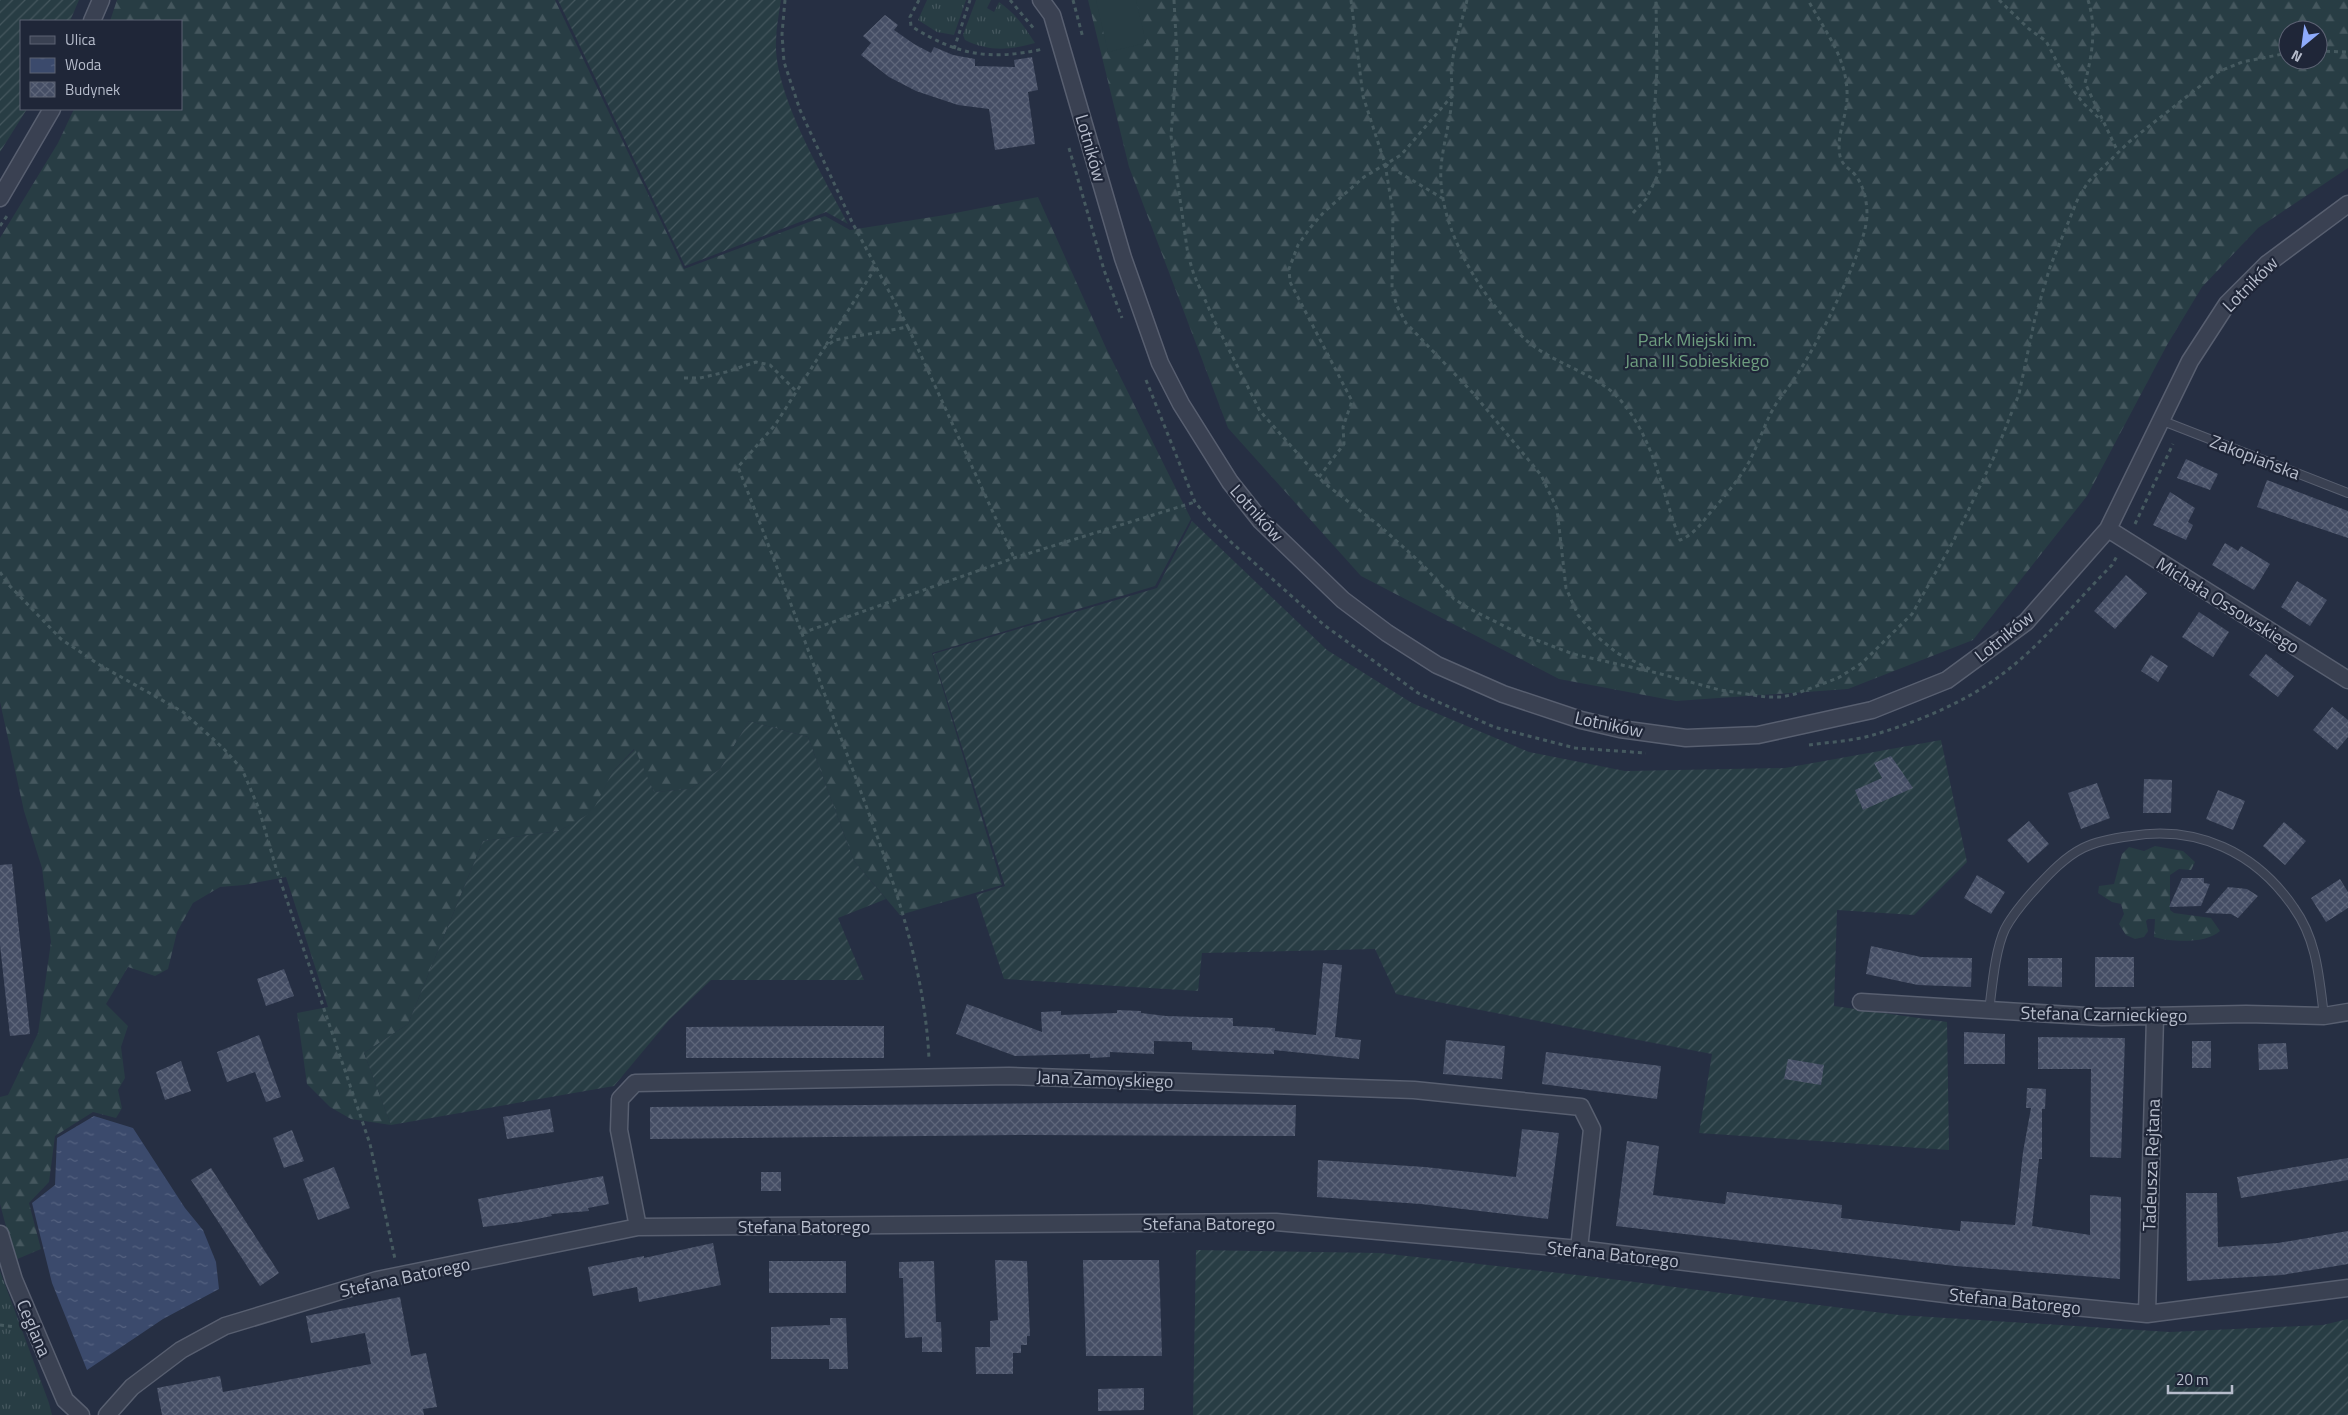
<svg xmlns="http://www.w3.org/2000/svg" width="2348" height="1415" font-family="'Titillium Web',sans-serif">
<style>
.grass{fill:url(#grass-tufts)}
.forest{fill:url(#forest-firs);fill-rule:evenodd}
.park{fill:#283d44}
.garden{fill:url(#garden-furrows)}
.water{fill:url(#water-ripples)}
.building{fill:url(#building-cross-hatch)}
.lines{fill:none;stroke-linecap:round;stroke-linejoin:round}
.service-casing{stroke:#585f70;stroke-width:10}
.minor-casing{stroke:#585f70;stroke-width:19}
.path{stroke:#465a60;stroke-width:3;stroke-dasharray:4 4;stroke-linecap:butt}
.service{stroke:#3a4152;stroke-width:8}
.minor{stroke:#3a4152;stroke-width:16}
.labels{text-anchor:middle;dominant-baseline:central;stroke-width:4.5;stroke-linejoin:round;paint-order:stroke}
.street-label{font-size:18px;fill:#b7bdcc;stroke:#1f2638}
.park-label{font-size:18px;fill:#6e9e7f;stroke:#1f2638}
</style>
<defs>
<pattern id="grass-tufts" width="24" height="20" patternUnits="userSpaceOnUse" patternTransform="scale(1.25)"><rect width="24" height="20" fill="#283d44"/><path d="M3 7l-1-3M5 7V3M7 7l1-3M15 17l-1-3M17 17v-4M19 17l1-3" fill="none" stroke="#45575e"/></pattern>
<pattern id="forest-firs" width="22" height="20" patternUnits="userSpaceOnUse" patternTransform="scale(1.25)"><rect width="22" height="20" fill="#283d44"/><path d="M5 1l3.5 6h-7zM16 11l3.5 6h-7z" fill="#45575e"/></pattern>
<pattern id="garden-furrows" width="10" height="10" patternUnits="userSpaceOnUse" patternTransform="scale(1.25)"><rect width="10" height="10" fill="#283d44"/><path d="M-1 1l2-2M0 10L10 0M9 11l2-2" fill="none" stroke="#45575e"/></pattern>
<pattern id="water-ripples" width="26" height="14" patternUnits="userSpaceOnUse" patternTransform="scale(1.25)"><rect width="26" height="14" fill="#3b4a6c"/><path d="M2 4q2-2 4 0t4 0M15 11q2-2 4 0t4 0" fill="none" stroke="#556280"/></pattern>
<pattern id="building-cross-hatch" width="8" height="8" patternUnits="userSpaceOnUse" patternTransform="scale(1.25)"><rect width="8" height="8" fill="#454e65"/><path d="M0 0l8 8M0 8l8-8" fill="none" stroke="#5e667a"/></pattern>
</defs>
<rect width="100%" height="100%" fill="#262f43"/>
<!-- grass -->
<path class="grass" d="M927 0H966L954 35 937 32 918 20Z
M976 0H991L987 8 994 12 999 2C1015 13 1025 27 1035 43 1010 50 989 52 965 40L963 35Z
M0 1271 49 1403 52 1415H0Z"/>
<!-- forest -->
<path class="forest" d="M117 0H555L684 269 825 216 850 230 945 215 1038 197 1106 348 1191 519 1155 586 932 653 1002 885 900 915 854 861 808 737 749 721 720 769 690 789 654 792 634 749 613 771 593 812 559 831 483 841 408 1024 364 1053 391 1125 351 1119 330 1107 307 1084 297 1013 328 1007 286 877 244 885 220 887 193 903 177 932 168 969 155 976 128 967 106 1004 128 1026 121 1047 125 1078 118 1090 122 1108 116 1118 93 1112 55 1136 49 1182 29 1203 41 1249 15 1260 0 1204V1097L8 1095 38 1033 51 942 42 868 24 811 0 702V238L58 143 74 109H181V21H110Z
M1088 0H2348V168L2258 228 2202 287 2167 345 2087 496 1973 640 1848 689 1676 701 1559 679 1361 576 1228 428 1129 167ZM2288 30H2318V60H2288Z
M2155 846 2183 851 2195 862 2191 870 2179 869 2170 875V910L2174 913 2211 918 2220 931C2206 944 2171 942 2154 937L2155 919H2148L2146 921 2148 931 2144 937 2135 939 2126 935 2119 924 2124 914 2121 904 2112 902 2098 893 2099 886 2114 884 2122 854 2129 847 2144 851Z"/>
<!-- park -->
<path class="park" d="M1096 0H1136L1146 43 1108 52Z"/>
<!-- garden -->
<path class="garden" d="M0 0H79L70 21H21V109H27L0 152Z
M558 0H781C779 14 776 28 776 42 774 95 824 177 848 224L826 212 685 266Z
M1192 521 1327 650 1412 703 1529 752 1625 771 1785 768 1941 740 1967 862 1914 915 1837 910 1834 1006 1947 1022 1949 1150 1699 1133 1712 1054 1396 994 1375 949 1202 953 1198 991 1004 979 976 895 1005 886 933 654 1157 588Z
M749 721 808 737 854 861 886 899 838 918 864 980H711L669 1020 614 1086 391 1125 364 1053 408 1024 483 841 559 831 592 812 613 771 635 749 654 792 690 789 720 769Z
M1196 1250 1380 1253 1595 1277 1899 1315 2170 1332 2323 1325 2348 1319V1415H1193Z"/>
<!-- water -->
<path class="water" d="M94 1116 133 1128 185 1208 203 1230 216 1262 219 1289 163 1319 87 1370 52 1283 32 1203 55 1185 57 1138Z"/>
<!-- building -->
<path class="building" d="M885 15 898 25 894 30 914 44 931 53 934 47 953 55 975 59V66L1015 67 1014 60 1032 57 1038 90 1028 92 1035 144 995 150 989 109 958 105 916 91 889 77 861 55 871 43 863 36Z
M2186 459 2218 474 2210 490 2177 478Z
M2267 480 2348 511V538L2257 507Z
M2170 492 2195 508 2188 522 2193 525 2186 540 2153 525Z
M2225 543 2238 551 2241 546 2270 564 2254 590 2212 565Z
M2126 575 2147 593 2115 629 2094 611Z
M2297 581 2327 600 2310 626 2281 607Z
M2199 612 2229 632 2213 657 2182 637Z
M2266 654 2294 676 2278 697 2249 675Z
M2151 655 2168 666 2158 682 2141 671Z
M2332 707 2348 720V737L2337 750 2313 730Z
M1891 756 1913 788 1863 810 1855 790 1882 778 1874 763Z
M2144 779 2172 780 2171 813H2143Z
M2097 783 2110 818 2081 829 2068 793Z
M2218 790 2245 801 2233 830 2206 819Z
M2029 821 2049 844 2028 863 2007 840Z
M2284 822 2306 841 2285 865 2263 846Z
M12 864 30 1034 10 1036 0 945V865Z
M1977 875 2005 892 1991 914 1964 898Z
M2182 878H2204V883L2210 884 2201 906 2169 907Z
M2340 879 2348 892V908L2326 922 2311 898Z
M2228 887 2247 889 2258 896 2238 918 2231 914 2205 913Z
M1871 946 1921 957 1972 958 1971 987 1918 985 1866 974Z
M2095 957H2134V987H2095Z
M2028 958H2062V987L2028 986Z
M1323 963 1342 965 1335 1037 1361 1040 1359 1059 1274 1050V1054L1192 1050V1042L1154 1041V1054L1110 1052V1057L1090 1058V1054L1015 1056 956 1034 967 1004 1042 1032 1041 1012 1061 1011V1015L1117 1013V1010L1141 1011V1013L1166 1016 1233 1018V1026L1275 1028V1031L1316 1035Z
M284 969 294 996 266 1006 257 979Z
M833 1026H884V1058H686V1027Z
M1964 1032 2005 1034V1064H1964Z
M259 1035 281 1097 266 1102 255 1072 227 1082 217 1052Z
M2038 1037 2125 1038 2121 1158 2090 1157 2091 1069H2038Z
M1446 1040 1505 1046 1502 1079 1443 1074Z
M2192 1041H2211V1068H2192Z
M2286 1043 2288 1069 2259 1070 2258 1044Z
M1546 1052 1661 1066 1657 1099 1542 1084Z
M1788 1059 1824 1065 1821 1085 1784 1079Z
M181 1061 191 1091 165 1100 156 1072Z
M2027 1088 2046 1089 2045 1109H2042V1159H2039L2032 1226 2090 1235V1195L2121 1197 2120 1279 1956 1266 1616 1226 1627 1141 1659 1146 1653 1195 1725 1204 1727 1192 1842 1205 1841 1218 1960 1231 1961 1221 2015 1225 2023 1152 2031 1108H2026Z
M1074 1103 1296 1105 1295 1136 1024 1135 650 1139V1107Z
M550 1109 554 1132 507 1139 503 1117Z
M1522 1129 1559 1133 1548 1219 1421 1204 1317 1197 1318 1160 1425 1167 1516 1177Z
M292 1130 304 1161 284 1168 273 1138Z
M2348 1158V1180L2241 1198 2237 1177Z
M334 1167 350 1208 318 1220 303 1179Z
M211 1168 279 1273 260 1286 191 1180Z
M761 1172H781V1191H761Z
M603 1176 609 1204 588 1208 589 1211 551 1214 552 1216 521 1222 483 1227 478 1199Z
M2186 1193H2217L2218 1247 2278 1243 2348 1231V1264L2282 1275 2187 1281Z
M713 1243 721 1285 639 1302 637 1287 593 1296 588 1267 644 1256V1258Z
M995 1260 1027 1261 1030 1336H1027V1345H1021V1353H1013V1374H976L975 1347H990V1321L998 1320Z
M1083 1260H1159L1162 1356H1086Z
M769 1261H846V1293H769Z
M934 1261 936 1322H941L942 1352H922V1337L905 1338 903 1278H899V1262Z
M400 1297 411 1356 426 1353 437 1407 423 1409 424 1415H162L157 1388 220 1376 223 1392 371 1364 365 1333 311 1343 306 1316Z
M830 1318H846L848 1369H829V1359H771V1327L830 1325Z
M1144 1388V1410L1098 1411V1389Z"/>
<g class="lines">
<!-- service casing -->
<g class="service-casing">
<path id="service" d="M2163 421 2348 493
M1989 1011C1992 988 1995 950 2005 929 2013 914 2025 900 2037 887 2050 873 2065 857 2083 848 2097 841 2115 838 2131 836 2197 825 2256 852 2294 908 2317 940 2319 977 2324 1016"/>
</g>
<!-- minor casing -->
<g class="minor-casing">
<path id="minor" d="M1041 0 1052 15 1123 258 1160 363 1181 404 1230 482 1261 521 1343 600 1387 633 1437 665 1503 694 1581 720 1620 729 1686 738 1758 735 1872 710 1947 680 2026 622 2108 529 2190 361 2227 304 2267 264 2348 204
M92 21 101 0
M0 198 52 109
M2108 529 2348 680
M1861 1002 2102 1017 2246 1014 2324 1016 2348 1012
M638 1227 619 1130 620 1099 635 1083 1009 1076 1414 1090 1581 1107 1592 1129 1579 1249
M0 1234 14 1280 65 1400 81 1415
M2147 1314 2155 1017
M107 1415 132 1387 181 1350 225 1326 377 1280 638 1227 1276 1222 1579 1249 1961 1296 2147 1314 2348 1288"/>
</g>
<!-- path -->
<path class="path" d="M785 0 782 34 784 62 800 110 852 222 908 327 835 340 825 347 775 425 738 467C776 563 812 660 848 757 884 855 924 954 929 1059
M919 0 910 17 911 26C957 55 989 61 1043 49
M1010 0 1035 30
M1073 0 1083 38
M1174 0 1177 56 1171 136 1188 255 1194 275 1214 320 1260 411 1323 482 1381 527 1421 563 1454 599 1470 609 1518 633 1573 654 1657 673 1720 690 1766 697H1782L1795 694 1838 678 1862 663 1912 614 1954 540 1994 457 2019 394 2035 318 2050 267 2079 196 2089 181 2129 142 2218 72 2242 62 2288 53
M1351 0 1363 96 1385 164 1442 198
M1467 0C1462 22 1454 43 1452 66 1450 76 1453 86 1452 96 1451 120 1443 143 1441 167 1437 228 1483 301 1527 341 1555 365 1598 373 1622 402 1655 441 1662 493 1680 540 1693 535 1701 524 1710 513 1724 497 1738 481 1749 462 1759 443 1765 422 1776 404 1784 392 1793 382 1800 370 1819 341 1867 246 1867 215 1867 201 1864 187 1856 176 1850 168 1842 166 1840 156 1836 137 1846 118 1847 100 1849 60 1826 33 1808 0
M1999 0 2029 29 2046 41 2068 83 2083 103 2102 121
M2088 0C2097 28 2092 55 2085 83L2118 152
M954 49 970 0
M2318 51 2348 52
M1069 148 1104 270 1122 318
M1385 164 1393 212 1392 289 1397 306 1406 323 1473 393 1541 475 1557 509 1566 588 1578 615 1595 635 1617 653 1652 670
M1633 213 1646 199 1660 171 1654 119 1657 69 1656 0
M0 226 7 216
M908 327 1014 558
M826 345 876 267
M684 378H700L726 372 756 362 770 365 797 392
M1146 380 1195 502 1212 523 1232 543 1324 625 1418 693 1494 727 1575 748 1646 753
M1319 477 1344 444 1343 427 1352 401 1290 282 1289 269 1298 245 1310 228 1324 212 1364 177 1401 155 1452 96
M2135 524 2173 444
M0 572 7 583 61 639 98 664 183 712 222 747 242 769 259 809 276 868 370 1144 395 1259
M802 633 1014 558 1195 502
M1809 745C1830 742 1853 741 1873 735 1917 722 1964 703 2001 675 2042 645 2076 601 2112 565L2117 556
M0 1325 15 1327"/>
<!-- service -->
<use href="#service" class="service"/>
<!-- minor -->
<use href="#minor" class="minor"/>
</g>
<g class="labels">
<!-- street labels -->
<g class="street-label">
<text transform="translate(1091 148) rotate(74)">Lotników</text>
<text transform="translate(2250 284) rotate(-45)">Lotników</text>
<text transform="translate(2255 457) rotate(21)">Zakopiańska</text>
<text transform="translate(1257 513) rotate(48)">Lotników</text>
<text transform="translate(2228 605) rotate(32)">Michała Ossowskiego</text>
<text transform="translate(2004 636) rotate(-39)">Lotników</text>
<text transform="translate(1609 724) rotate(12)">Lotników</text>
<text transform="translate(2104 1014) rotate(1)">Stefana Czarnieckiego</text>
<text transform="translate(1105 1079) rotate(2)">Jana Zamoyskiego</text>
<text transform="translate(2151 1165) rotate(-88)">Tadeusza Rejtana</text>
<text x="1209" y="1223">Stefana Batorego</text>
<text x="804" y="1226">Stefana Batorego</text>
<text transform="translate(1613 1254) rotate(6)">Stefana Batorego</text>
<text transform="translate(405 1277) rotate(-12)">Stefana Batorego</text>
<text transform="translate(2015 1301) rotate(6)">Stefana Batorego</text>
<text transform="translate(34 1328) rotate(67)">Ceglana</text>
</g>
<!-- park labels -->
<g class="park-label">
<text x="1697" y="339">Park Miejski im.<tspan x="1697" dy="21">Jana III Sobieskiego</tspan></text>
</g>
</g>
<!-- legend -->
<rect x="20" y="20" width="162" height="90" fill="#1f2638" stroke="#5c6273"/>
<rect x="30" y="36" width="25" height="8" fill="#3a4152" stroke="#5c6273"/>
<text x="65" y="45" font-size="15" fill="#b7bdcc">Ulica</text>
<rect x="30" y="58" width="25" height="15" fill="url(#water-ripples)" stroke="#5c6273"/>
<text x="65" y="70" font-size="15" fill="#b7bdcc">Woda</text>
<rect x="30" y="82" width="25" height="15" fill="url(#building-cross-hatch)" stroke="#5c6273"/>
<text x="65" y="95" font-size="15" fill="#b7bdcc">Budynek</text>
<!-- north arrow -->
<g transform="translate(2303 45) rotate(209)"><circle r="24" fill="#1f2638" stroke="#5c6273"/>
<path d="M0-4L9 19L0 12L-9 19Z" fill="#8eabfb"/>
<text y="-8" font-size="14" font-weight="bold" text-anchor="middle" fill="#b7bdcc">N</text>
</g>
<!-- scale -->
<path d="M2168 1385v8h64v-8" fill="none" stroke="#b7bdcc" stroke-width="2.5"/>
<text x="2176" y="1385" font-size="15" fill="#b7bdcc" stroke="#1f2638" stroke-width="4" paint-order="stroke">20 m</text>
</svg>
